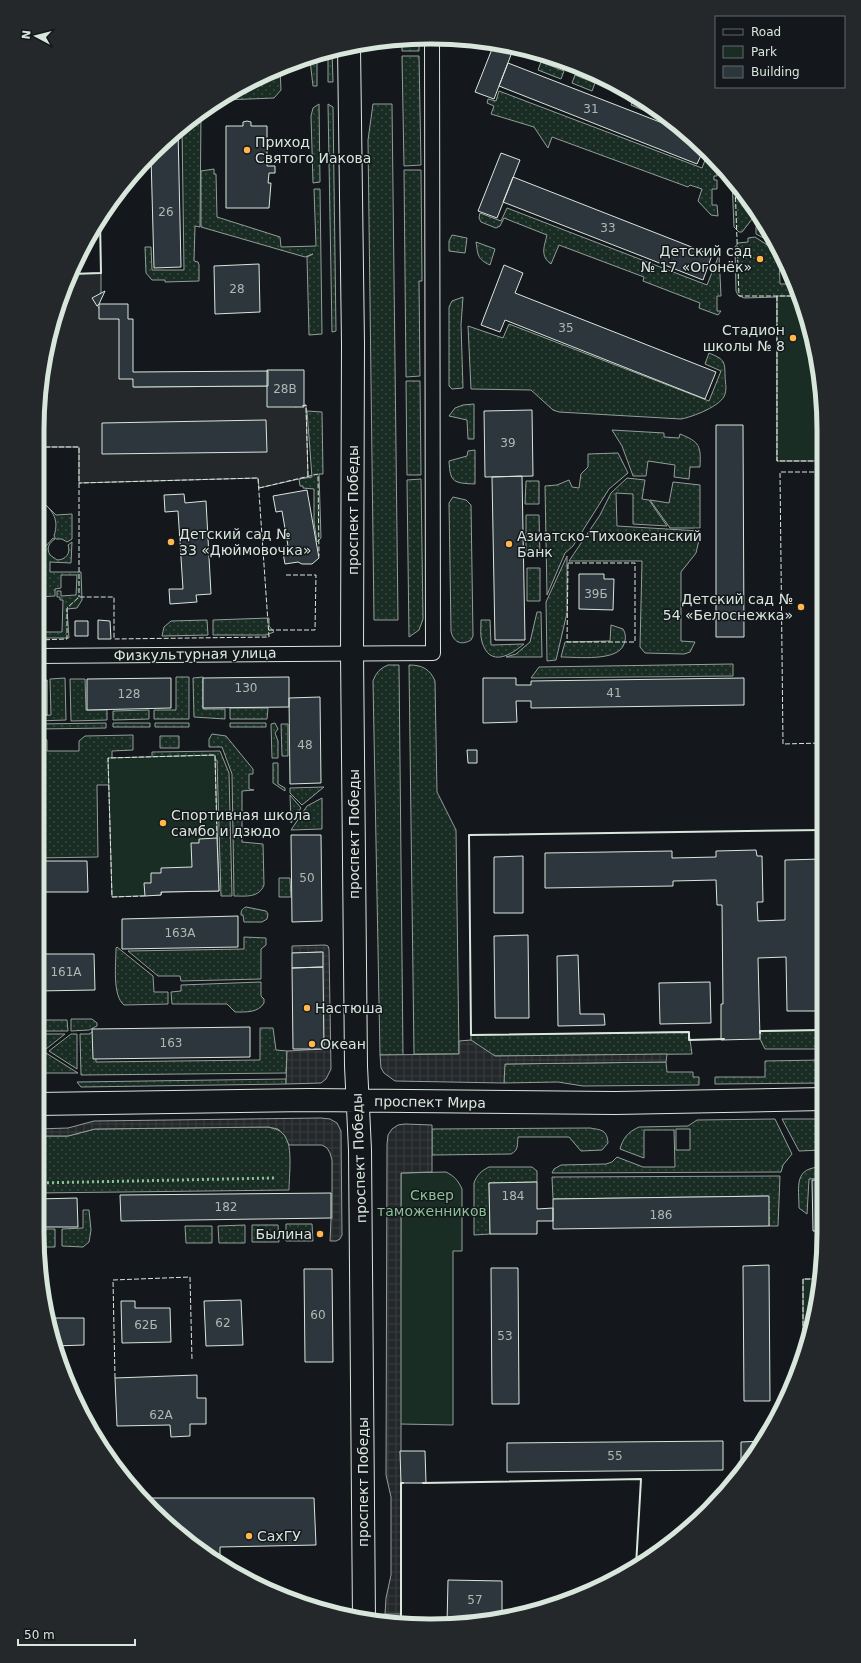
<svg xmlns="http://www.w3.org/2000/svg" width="861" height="1663" font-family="'DejaVu Sans',sans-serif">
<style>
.grass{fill:url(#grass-dots);stroke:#939e99;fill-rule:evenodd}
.park{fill:#1a2d24;stroke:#939e99}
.parking{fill:#24282b;stroke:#939e99}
.plaza{fill:url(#plaza-grid);stroke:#939e99}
.building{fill:#2c363c;stroke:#d8e6dc}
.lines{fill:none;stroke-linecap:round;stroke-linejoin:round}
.minor-casing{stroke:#d8e6dc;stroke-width:16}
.primary-casing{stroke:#d8e6dc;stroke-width:24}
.minor{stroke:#14181c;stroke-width:14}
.primary{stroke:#14181c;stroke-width:22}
.hedge{stroke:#8ac095;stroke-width:3;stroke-dasharray:2 3;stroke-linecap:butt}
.fence{stroke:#d8e6dc;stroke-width:1;stroke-dasharray:5 2;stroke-linecap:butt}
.wall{stroke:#d8e6dc;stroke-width:2}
.poi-dot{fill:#ffb74d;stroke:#14181c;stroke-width:1.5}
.labels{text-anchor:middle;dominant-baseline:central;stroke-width:3;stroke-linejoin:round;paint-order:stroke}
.number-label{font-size:12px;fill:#adbab4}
.poi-label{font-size:14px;fill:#d8e6dc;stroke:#14181c;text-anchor:start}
.street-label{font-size:14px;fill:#d8e6dc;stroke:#14181c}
.park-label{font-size:14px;fill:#8ac095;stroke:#14181c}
.rim{fill:none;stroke:#d8e6dc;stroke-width:5}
</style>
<defs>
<pattern id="grass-dots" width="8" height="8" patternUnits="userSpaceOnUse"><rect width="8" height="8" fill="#1a2d24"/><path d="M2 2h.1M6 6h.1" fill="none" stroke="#3b4b43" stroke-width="1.8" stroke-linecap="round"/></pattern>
<pattern id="plaza-grid" width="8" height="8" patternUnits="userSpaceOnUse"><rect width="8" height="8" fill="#24282b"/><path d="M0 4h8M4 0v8" fill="none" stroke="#393d3f"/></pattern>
</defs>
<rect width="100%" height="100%" fill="#14181c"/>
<!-- grass -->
<path class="grass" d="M419 39V51H402V40Z
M332 51 333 82H328V52Z
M317 55V86H313L310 60 297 61Z
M402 56H419L421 165 404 166Z
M541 62 564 71 561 79 538 70Z
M280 69 281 90 274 98 224 100 221 99 234 90Z
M575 75 595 83 592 91 572 83Z
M499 91 702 168 707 155 716 164 717 176H714V180H717V189H712V205H717L718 216 711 215 698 201 702 189 690 185 688 187 552 137 548 148 534 127 491 114 494 106 487 103 488 99 496 101Z
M634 97 652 107 650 113 631 105Z
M319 104 320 182 313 183 311 116 313 108Z
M328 104 333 107 336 331 332 332Z
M373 104H392L398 620H374L368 140Z
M201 113 200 227 195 226 194 261 198 262 199 265V281L165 282V280H152L146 273 145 247H151L152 270H184L182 127Z
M214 169V174H216L217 217 280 237 281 247 316 246 314 189H320L322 334 309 335 307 257 313 254 305 257 201 227V171Z
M404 170H421L422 281H419L420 376 406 377Z
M732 181 743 191 756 214 742 232H739L734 227Z
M507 208 707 285 719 255 721 296H717V311H721L718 315 699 308 700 303 643 281 644 277 559 245 551 264C540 256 544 247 547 235L504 218 500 226 496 228 481 222 479 218 480 213 501 221Z
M760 221 773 243 756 234V227Z
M452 235 467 238 465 253 449 251V241Z
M755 237 778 252 779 255 780 284H795L803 315 777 461V297L744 298 738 295 736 291 735 247 738 243 748 242V238Z
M476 242 495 249 490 265C477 259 478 255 476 242Z
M463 297 461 325 463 388 452 389 449 386V307L452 301Z
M509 324 709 401 721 371 705 364 709 353C723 359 725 360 725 375 725 381 727 388 725 394 722 406 692 417 681 419L559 412 553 410 531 390 471 389 468 326 503 338Z
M406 381H420L421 475H407Z
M463 405 474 404V439H468L467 420 449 416 455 408Z
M307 411 322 412 323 474H319L321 538 317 542 314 522V489L303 488V486H300L299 479 312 477Z
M612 430 664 433V437L679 438 680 434C700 442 701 446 700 467H690L689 479 674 477 675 465 648 461 646 476H633L622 446Z
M475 450V484C454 483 450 483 449 461L467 456 468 451Z
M618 453 628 473 609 489 573 546 565 553 547 595 545 486 557 485 569 480 572 487 579 488 581 474 588 467V454Z
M627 478 645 480 642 499 649 500 667 526 633 524V494L616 493 617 526 700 531 699 540 696 553 681 572V641L695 642 690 652 684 654 645 653 640 647 642 561H569L600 515 611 493Z
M421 479 423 619 419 630 409 637 407 480Z
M526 481H539V504H525Z
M673 482 700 485V528H670L650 500 669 503Z
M38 488H44V503L56 515 72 514V539L67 542 62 539H56L54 536C60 517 51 510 38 497Z
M453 497 466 500 471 505 473 636 471 640C461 646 453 642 451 631L449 503Z
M526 515H539L540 555 526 556Z
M53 538 55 539C49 543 46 548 50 555L57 560C66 560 71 553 68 545L72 542 71 563 50 562V572H81L82 600 77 608 67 609 69 638H38V632H62L63 600H60V597H57V591H61V596L76 595 77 575H61V588L55 589V596L38 597V595H41L42 574H38V555Z
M567 556V613L556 660 547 661 546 602Z
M527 568H540V601H527Z
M537 612H541L542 657H506L516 654 530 642Z
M269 618V626L274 632 266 635H213V620Z
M207 620 208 635 162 636 164 627 171 621Z
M481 620H490L491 645 524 644C511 655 490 668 482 642 480 636 481 627 481 620Z
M611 625 623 629C626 634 626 639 624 644 618 662 577 657 561 657L565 642 610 641Z
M733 664V676L531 678 539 667Z
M388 665H399L403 1055H380L373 681C376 673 379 669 388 665Z
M409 665C422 665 430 669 435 681L437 792 456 830 459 1054H414Z
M176 677H189V719H154V710H176Z
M203 677V709H225V719L194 717 193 678Z
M65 678 66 720 38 721V716L51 715 50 679Z
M70 679H85L86 710H107V720L71 721Z
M230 708H268L267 719H230Z
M149 710V719L113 720V711Z
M106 723V728L38 729V724Z
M113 723H150V727H113Z
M155 723H189V727H155Z
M230 723H266V727H230Z
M275 723 278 729 275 733 278 741V758H272L271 724Z
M281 724H288V756H282Z
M212 734 226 736 253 769V774H249V789L254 790 242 791V842L263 844 264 885C259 898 246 896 234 896L232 774 222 747H209V739Z
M41 735 47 740V751H79V741L85 736 133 735V750L112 751V785H97L98 857 37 858V826H41L40 741 37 740V736Z
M160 736H179V748H160Z
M220 751 229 773 232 896H221L217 760 152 758V752Z
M273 763H278V784L285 788V791L273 783Z
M324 787 302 805 290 793V788Z
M290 795 301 808 291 823Z
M322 798V829L291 830 307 806Z
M279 878H290L291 897H279Z
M246 907 266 911 268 914 267 919 262 922H244L243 915H241C241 910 242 909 246 907Z
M244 937 266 938V945L261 949V979L181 981 180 976H158L128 951 244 949Z
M117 947 153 976 154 992H168V1004L124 1005C112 995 116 964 116 948Z
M261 982V996L264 999V1003C258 1013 246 1012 235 1012L227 1004H172L171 992 181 991V985Z
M71 1019H92L97 1023V1026L89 1030 71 1031Z
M37 1020H67L68 1031H37Z
M260 1028H273L276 1050 287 1051 286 1073 81 1075 80 1034H89L95 1030 96 1062 260 1060Z
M823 1030V1049H765L760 1039V1031Z
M689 1032 692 1054 494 1056 467 1041H471V1035Z
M37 1034H65L46 1049 37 1044Z
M71 1034H77V1069L49 1051Z
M46 1053 78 1073H37V1061Z
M823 1060V1083L715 1084V1077H765V1061Z
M666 1062 667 1072H693V1077H699V1085L583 1086 558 1082 504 1083V1064Z
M286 1079V1084L81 1087 77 1082Z
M775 1119 792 1154 783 1165 781 1172 552 1173 554 1169 561 1165 606 1164 612 1162 617 1157 643 1167H675L674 1130H644V1158L620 1149C623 1138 628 1132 639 1127L688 1126 697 1120ZM676 1129H690V1150H676Z
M782 1119H823V1150L799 1151Z
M268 1127C275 1129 281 1130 285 1136 293 1146 289 1177 289 1190L37 1193V1136H68L95 1129Z
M590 1128C602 1130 607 1130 608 1143L602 1150 581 1151 569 1137H518C517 1145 519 1150 511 1154L432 1155V1129Z
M489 1167H532L537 1171V1182L489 1183 490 1234 474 1235V1183C477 1175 481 1171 489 1167Z
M823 1167V1178L809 1179 807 1214 799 1208C799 1186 793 1167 823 1167Z
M780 1176 778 1226H769L768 1196 553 1199 552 1177Z
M83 1210H89L91 1230 89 1242 83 1247 62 1246V1229L83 1228Z
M286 1224H312L313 1241H286Z
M245 1225V1243H219L218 1226Z
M252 1225H278L279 1242H252Z
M185 1226H212V1243H186Z
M37 1229H55V1247H38Z"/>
<!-- park -->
<path class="park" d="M777 296H798L821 379V461H777Z
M215 755 219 891 162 892 161 895 112 897 108 758Z
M446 1172C454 1176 458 1180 462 1189V1251H453V1425L400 1424 401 1173Z
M803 1279H820L811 1334 803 1354Z"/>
<!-- parking -->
<path class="parking" d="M101 273V293L93 299 102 313 119 319 133 379 134 387 268 386 295 407 306 405 308 477 259 488 258 478 79 483V447H38V405L50 329 71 274Z"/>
<!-- plaza -->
<path class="plaza" d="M325 945 328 946 329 949 331 1069 326 1079 321 1083 286 1084 287 1051 323 1049 322 952 292 953V946Z
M471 1040 495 1056 667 1054 666 1062 505 1064 504 1083 395 1081 384 1073 381 1068 380 1055 459 1054V1041Z
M321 1118 330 1119 337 1123 341 1131 342 1235 340 1239 336 1241H330L331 1219H332V1160L330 1153 327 1148 322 1145H289L285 1136 278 1129 268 1127 95 1129 68 1136H37V1129L68 1128 94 1121Z
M405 1124 432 1125V1172L401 1173V1614H385L386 1598 391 1575V1497L386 1475 387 1144 388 1135 392 1129 398 1125Z"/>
<!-- building -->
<path class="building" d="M494 44 514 47 494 99 475 92Z
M508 63 683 131 703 151 697 164 499 86Z
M247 121 251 122V126H267V166H275V173H269L268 183H271L269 208H226V126H243V122Z
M178 130 181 267 154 268 151 156 171 135Z
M501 153 520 160 497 218 478 211Z
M513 177 712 255 703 280 503 202Z
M259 264 260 312 215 314 214 266Z
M504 265 523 273 515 293 716 372 705 399 505 320 500 332 481 325Z
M105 291 99 304 97 306 92 298Z
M99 304H128V319H133V372L268 371V386L133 387V379H119V319H99Z
M267 370H304V407H267Z
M532 410 533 476 485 477 484 411Z
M266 420 267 452 102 454V423Z
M716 425H743L744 637H716Z
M522 476 525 640H495L492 477Z
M307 490 319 558 312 564H302L298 562 285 564 282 547 288 546 282 511 276 512 273 496Z
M184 494 185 503 206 501 211 594 196 595 197 602 170 604 169 589H183L178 511 165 512 164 495Z
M579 574H604V579H614L613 610 579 609Z
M98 620 110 621 111 639H98Z
M75 621H88V636H75Z
M289 677V707L203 708V678Z
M171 678V708L87 710V679Z
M483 678H516V685H531V681L744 678V705L531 708V701H516L517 722 483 723Z
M38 680H47V715H38Z
M320 697 321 783 290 784 289 698Z
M467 750H477V763H468Z
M37 755 38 825H37Z
M291 835H321L322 921 292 922Z
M217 838 219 891 161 892V895L145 896 144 883H151V873H161V868L192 867 191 843H199V839Z
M756 850 757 856H762L763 902H757L758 921 785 920V860L822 859V1011H787L786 957 758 958 760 1039 721 1040V1004H723L722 905H717L716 880 673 881V886L545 888V853L672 851V858L716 857V851Z
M523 856V913H494V857Z
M37 861H87L88 892H37Z
M238 916V947L122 949V919Z
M528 935 529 1018H495L494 936Z
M323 952V967L292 968V953Z
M37 954H94L95 990 37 991Z
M578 955 580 1014H604L605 1025 558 1026 557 956Z
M323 967 324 1049H293L292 968Z
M710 982 711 1023 660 1024 659 983Z
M250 1027V1057L93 1059 92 1029Z
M812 1180H823V1231H813Z
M537 1182V1209L553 1208V1221H537V1234H490L489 1183Z
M331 1193V1218L121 1221 120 1195Z
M769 1196V1226L553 1229V1199Z
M77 1198 78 1227H37V1199Z
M769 1265 770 1401H744L743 1266Z
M491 1268H518L519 1404H492Z
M304 1269H332L333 1362H305Z
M241 1300 243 1345 206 1346 204 1301Z
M121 1301H135V1308H170L171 1342 122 1343Z
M47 1318H84V1345L54 1346Z
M197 1375V1398H206V1424H190V1436L171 1437 170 1425 117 1426 115 1378Z
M723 1441V1470L507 1472V1443Z
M763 1441 749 1461 741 1462V1442Z
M400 1451H425L426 1483H401Z
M145 1498H314L316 1545 220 1547V1564L171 1528 145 1500Z
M448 1580 502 1581V1619L482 1623 447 1624Z"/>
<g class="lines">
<!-- minor casing -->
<g class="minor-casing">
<path id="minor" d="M38 656 433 653 432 39"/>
</g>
<!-- primary casing -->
<g class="primary-casing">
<path id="primary" d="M349 47 353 344 352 653 356 1066 360 1150 364 1620
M37 1104 310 1100 615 1103 823 1099"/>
</g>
<!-- minor -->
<use href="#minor" class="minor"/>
<!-- primary -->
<use href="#primary" class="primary"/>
<!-- hedge -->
<path class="hedge" d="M37 1183 274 1178"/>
<!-- fence -->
<path class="fence" d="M735 183 739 296H798
M777 296V461H821
M302 406 306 405 308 477
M38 447H79V597
M821 472H780L783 744 822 743
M259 488 318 474 319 556
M568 563H635V642H567Z
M269 630H315L316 575H285
M38 640 67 639V608L79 597H114V639L269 637 258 478 79 483
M145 896 112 897 108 758 215 755 217 838
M803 1354V1279H820
M115 1378 113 1280 190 1277 192 1360"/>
<!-- wall -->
<path class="wall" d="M71 274 101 273 100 221
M760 1033V1031L823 1030
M724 1039 689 1040V1032L471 1035 469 835 822 830
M423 1483 641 1479 636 1566
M401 1625V1483H403"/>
</g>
<!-- markers -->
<g class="poi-dot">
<circle cx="247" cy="150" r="4"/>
<circle cx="760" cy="259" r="4"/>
<circle cx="793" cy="338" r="4"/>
<circle cx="171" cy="542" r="4"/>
<circle cx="509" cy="544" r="4"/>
<circle cx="801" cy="607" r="4"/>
<circle cx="163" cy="823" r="4"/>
<circle cx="307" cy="1008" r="4"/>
<circle cx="312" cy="1044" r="4"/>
<circle cx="320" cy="1234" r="4"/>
<circle cx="249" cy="1536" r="4"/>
</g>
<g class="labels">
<!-- number labels -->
<g class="number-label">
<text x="591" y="109">31</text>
<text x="166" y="212">26</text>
<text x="608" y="228">33</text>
<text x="237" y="289">28</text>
<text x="566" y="328">35</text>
<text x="285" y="389">28В</text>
<text x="508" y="443">39</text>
<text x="596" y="594">39Б</text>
<text x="246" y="688">130</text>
<text x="614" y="693">41</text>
<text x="129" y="694">128</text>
<text x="305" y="745">48</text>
<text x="307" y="878">50</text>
<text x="180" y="933">163А</text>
<text x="66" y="972">161А</text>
<text x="171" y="1043">163</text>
<text x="513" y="1196">184</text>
<text x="226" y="1207">182</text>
<text x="661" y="1215">186</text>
<text x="318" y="1315">60</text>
<text x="223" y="1323">62</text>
<text x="146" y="1325">62Б</text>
<text x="505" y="1336">53</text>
<text x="161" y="1415">62А</text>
<text x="615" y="1456">55</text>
<text x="475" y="1600">57</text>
</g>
<!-- poi labels -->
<g class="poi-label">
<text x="255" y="142">Приход<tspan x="255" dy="16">Святого Иакова</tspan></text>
<text x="752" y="251" text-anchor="end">Детский сад<tspan x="752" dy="16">№ 17 «Огонёк»</tspan></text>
<text x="785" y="330" text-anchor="end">Стадион<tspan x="785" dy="16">школы № 8</tspan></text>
<text x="179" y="534">Детский сад №<tspan x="179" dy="16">33 «Дюймовочка»</tspan></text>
<text x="517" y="536">Азиатско-Тихоокеанский<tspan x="517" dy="16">Банк</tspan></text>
<text x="793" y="599" text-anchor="end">Детский сад №<tspan x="793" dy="16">54 «Белоснежка»</tspan></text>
<text x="171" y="815">Спортивная школа<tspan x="171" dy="16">самбо и дзюдо</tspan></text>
<text x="315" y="1008">Настюша</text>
<text x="320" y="1044">Океан</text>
<text x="312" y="1234" text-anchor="end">Былина</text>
<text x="257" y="1536">СахГУ</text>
</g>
<!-- street labels -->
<g class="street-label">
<text transform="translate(353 510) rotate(-90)">проспект Победы</text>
<text transform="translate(195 654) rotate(-1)">Физкультурная улица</text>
<text transform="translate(354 834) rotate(-90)">проспект Победы</text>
<text transform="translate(430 1102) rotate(1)">проспект Мира</text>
<text transform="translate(359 1158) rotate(-92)">проспект Победы</text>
<text transform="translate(363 1482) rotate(-90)">проспект Победы</text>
</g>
<!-- park labels -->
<g class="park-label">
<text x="432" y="1195">Сквер<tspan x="432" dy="16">таможенников</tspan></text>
</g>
</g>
<!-- crop -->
<path d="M0 0H861V1663H0ZM430 44H431A386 386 0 0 1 817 430V1233A386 386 0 0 1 431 1619H430A386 386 0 0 1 44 1233V430A386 386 0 0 1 430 44Z" fill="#24282b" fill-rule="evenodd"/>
<path class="rim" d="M430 44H431A386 386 0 0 1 817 430V1233A386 386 0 0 1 431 1619H430A386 386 0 0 1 44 1233V430A386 386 0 0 1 430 44Z"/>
<!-- legend -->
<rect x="715" y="16" width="130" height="72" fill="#14181c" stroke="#626a69"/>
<rect x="723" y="29" width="20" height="6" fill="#14181c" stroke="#626a69"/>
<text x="751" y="36" font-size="12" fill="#d8e6dc">Road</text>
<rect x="723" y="46" width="20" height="12" fill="#1a2d24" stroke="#626a69"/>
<text x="751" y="56" font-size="12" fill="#d8e6dc">Park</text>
<rect x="723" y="66" width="20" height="12" fill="#2c363c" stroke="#626a69"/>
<text x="751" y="76" font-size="12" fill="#d8e6dc">Building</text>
<!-- north arrow -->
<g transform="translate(36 36) rotate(277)" stroke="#14181c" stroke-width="3" paint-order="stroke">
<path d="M0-3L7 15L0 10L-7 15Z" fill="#d8e6dc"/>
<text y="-6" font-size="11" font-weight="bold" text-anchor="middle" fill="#d8e6dc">N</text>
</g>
<!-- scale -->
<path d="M18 1639v6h117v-6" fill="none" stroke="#d8e6dc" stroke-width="2"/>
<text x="24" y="1639" font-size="12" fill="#d8e6dc" stroke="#14181c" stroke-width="3" paint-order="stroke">50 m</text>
</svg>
